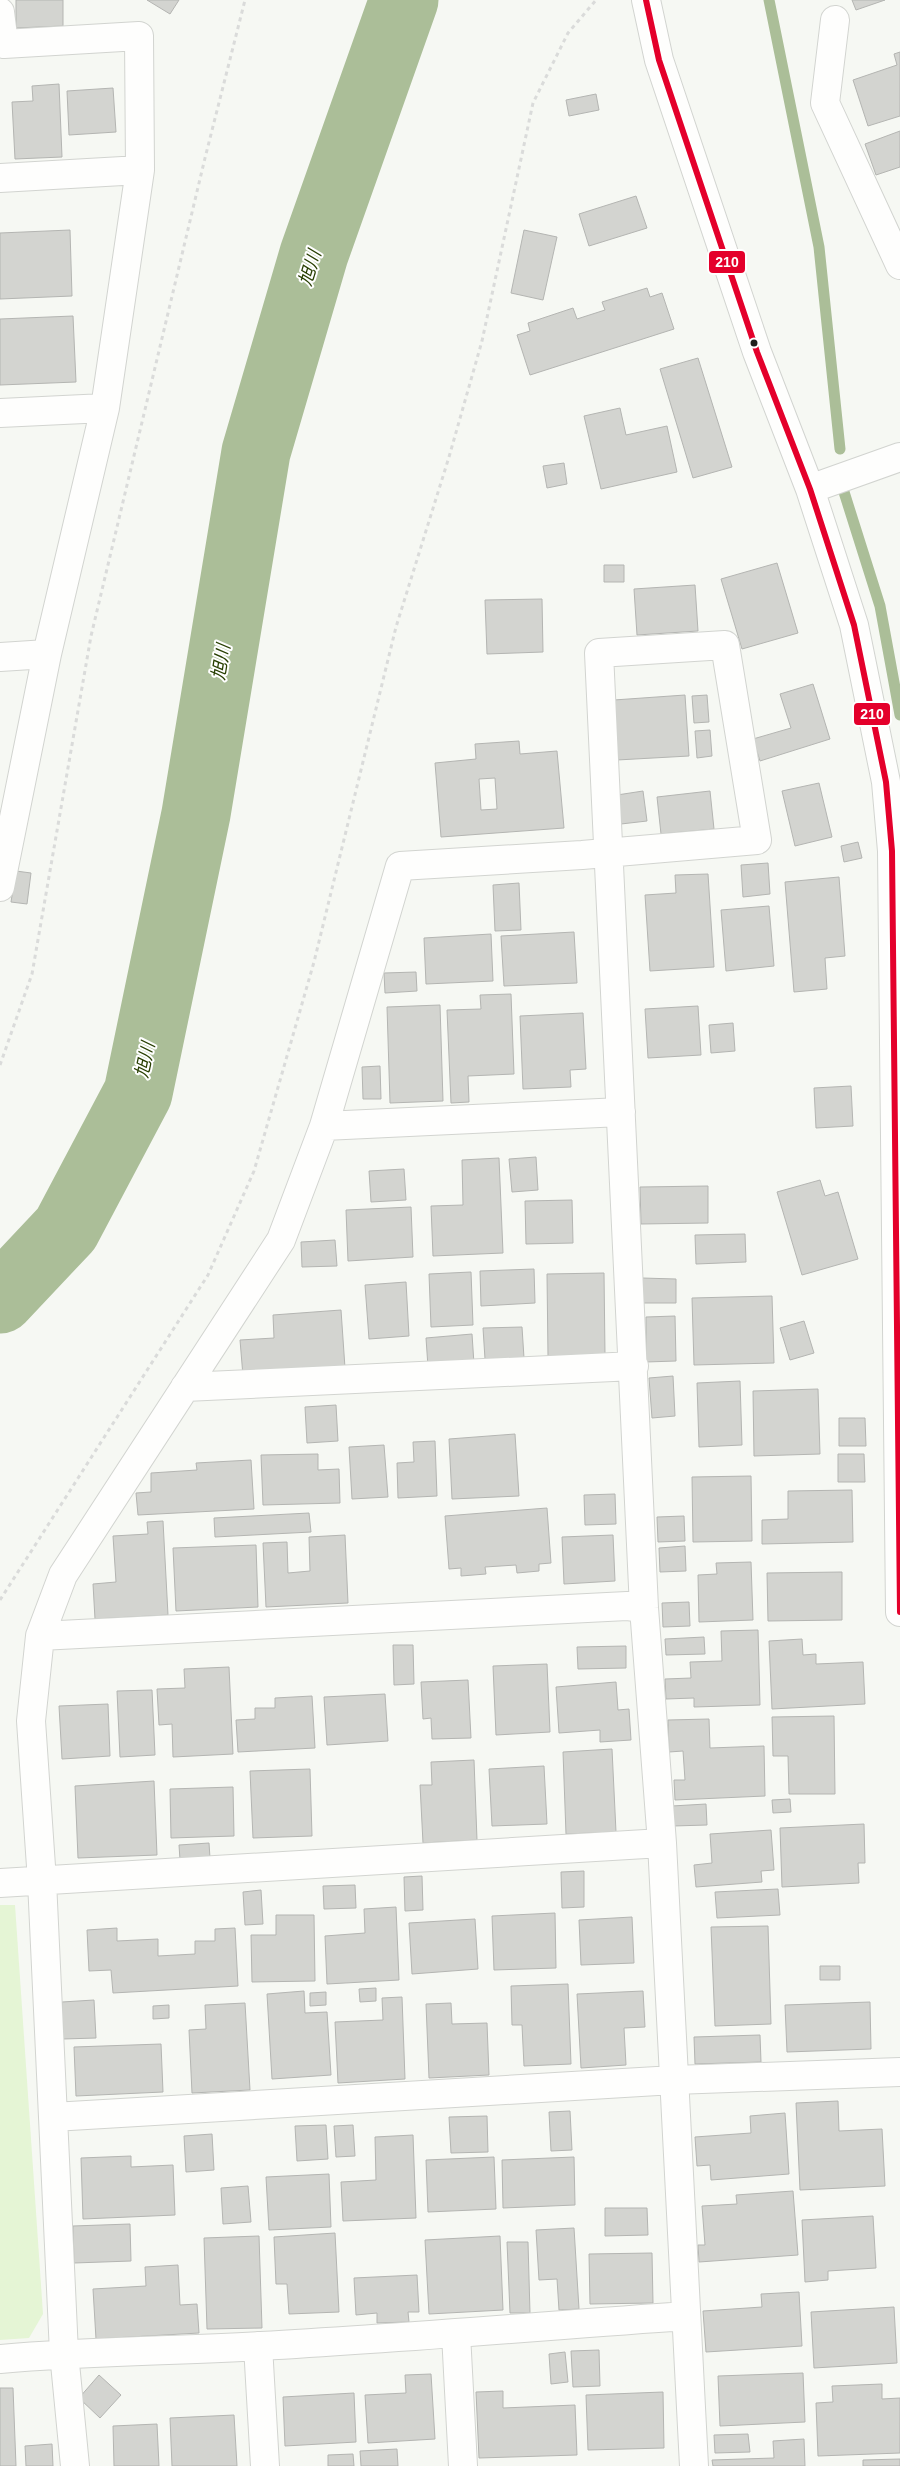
<svg xmlns="http://www.w3.org/2000/svg" width="900" height="2466" font-family="Arial,'Noto Sans JP',sans-serif">
<style>
.green{fill:#e5f5d5}
.lines{fill:none;stroke-linecap:round;stroke-linejoin:round}
.stream{stroke:#abbe98;stroke-width:11}
.river{stroke:#abbe98;stroke-width:69}
.building{fill:#d3d4d0;stroke:#b4b5b2;fill-rule:evenodd}
.minor-casing{stroke:#d2d4d0;stroke-width:30}
.path{stroke:#dadbda;stroke-width:3;stroke-dasharray:4 4;stroke-linecap:butt}
.minor{stroke:#fefefd;stroke-width:28}
.bus-1-casing{stroke:#fff;stroke-width:10}
.bus-1{stroke:#e4002b;stroke-width:6}
.bus-dot{fill:#1f201d;stroke:#fff;stroke-width:2}
.labels{text-anchor:middle;dominant-baseline:central;stroke-width:4;stroke-linejoin:round;paint-order:stroke}
.water-label{font-size:18px;font-style:italic;fill:#283f02;stroke:#fff}
.line-badge{stroke:#fff;stroke-width:2}
.badge-label{font-size:14px;text-anchor:middle;font-weight:bold;fill:#fff}
</style>
<rect width="100%" height="100%" fill="#f6f8f3"/>
<!-- green -->
<path class="green" d="M0 1905H15L43 2314 29 2338 0 2340Z"/>
<g class="lines">
<!-- stream -->
<path class="stream" d="M769 0 819 247 840 449
M844 492 880 606 900 715"/>
<!-- river -->
<path class="river" d="M0 1299 66 1229 138 1093 196 814 256 452 314 254 404 0"/>
</g>
<!-- building -->
<path class="building" d="M16 0H63V26L16 28Z
M147 0H179L170 14Z
M852 0H885L856 10Z
M900 52V116L868 126 853 80 897 65 894 54Z
M59 84 62 157 15 159 12 102 33 101 32 86Z
M113 88 116 132 69 135 67 91Z
M596 94 599 110 569 116 566 100Z
M900 131V167L876 175 865 144Z
M636 196 647 228 589 246 579 214Z
M70 230 72 296 0 299V233Z
M524 230 557 237 543 300 511 293Z
M647 288 650 297 662 293 674 329 530 375 517 335 530 331 528 323 573 308 577 319 605 310 602 302Z
M73 316 76 382 0 385V319Z
M698 358 732 467 693 478 660 369Z
M620 408 626 435 667 426 677 472 601 489 584 416Z
M564 463 567 484 547 488 543 466Z
M777 563 798 633 742 649 721 579Z
M604 565H624V582H604Z
M695 585 698 631 637 635 634 589Z
M542 599 543 652 487 654 485 600Z
M813 684 830 739 760 761 753 739 791 728 780 694Z
M685 695 689 756 617 760 614 700Z
M707 695 709 722 694 723 692 696Z
M710 730 712 756 697 758 695 731Z
M519 741 520 754 557 751 564 828 441 837 435 763 476 759 475 744ZM495 778 497 809 481 810 479 779Z
M819 783 832 837 795 846 782 791Z
M643 791 647 821 621 824 617 795Z
M710 791 714 829 661 834 657 797Z
M858 842 862 858 844 862 841 846Z
M768 863 770 894 743 897 741 865Z
M16 871 31 873 27 904 11 902Z
M708 874 714 967 650 971 645 895 676 893 675 875Z
M839 877 845 956 825 958 827 989 794 992 785 882Z
M519 883 521 930 495 931 493 885Z
M769 906 774 966 726 971 721 910Z
M574 932 577 983 504 986 501 936Z
M491 934 493 981 426 984 424 938Z
M416 972 417 991 385 993 384 973Z
M511 994 514 1074 468 1076 469 1102 451 1103 447 1010 481 1009 480 995Z
M440 1005 443 1101 390 1103 387 1007Z
M698 1006 701 1055 648 1058 645 1009Z
M583 1013 586 1069 570 1070 571 1087 523 1089 520 1016Z
M733 1023 735 1051 711 1053 709 1025Z
M380 1066 381 1099H363L362 1067Z
M851 1086 853 1126 816 1128 814 1088Z
M536 1157 538 1190 512 1192 509 1159Z
M499 1158 503 1253 433 1256 431 1206 463 1205 462 1160Z
M404 1169 406 1200 371 1202 369 1171Z
M820 1180 825 1196 838 1192 858 1259 802 1275 777 1192Z
M708 1186V1223L641 1224 640 1187Z
M572 1200 573 1243 526 1244 525 1201Z
M411 1207 413 1257 348 1261 346 1210Z
M745 1234 746 1262 696 1264 695 1235Z
M335 1240 337 1266 302 1267 301 1242Z
M534 1269 535 1303 481 1306 480 1271Z
M471 1272 473 1325 431 1327 429 1274Z
M604 1273 605 1355 548 1356 547 1274Z
M642 1278 676 1279V1303H642Z
M406 1282 409 1336 369 1339 365 1285Z
M772 1296 774 1363 694 1365 692 1298Z
M341 1310 345 1368 243 1376 240 1340 274 1338 273 1315Z
M675 1316 676 1361 646 1362V1317Z
M804 1321 814 1353 790 1360 780 1328Z
M522 1327 524 1358 485 1359 483 1328Z
M472 1334 474 1364 428 1367 426 1338Z
M673 1376 675 1416 652 1418 649 1378Z
M740 1381 742 1445 699 1447 697 1383Z
M818 1389 820 1454 754 1456 753 1391Z
M336 1405 338 1441 307 1443 305 1407Z
M839 1418H865L866 1446H839Z
M515 1434 519 1496 452 1499 449 1439Z
M435 1441 437 1496 398 1498 397 1463 414 1462 413 1442Z
M384 1445 388 1497 352 1499 349 1447Z
M318 1454V1470L339 1469 340 1503 263 1505 261 1455Z
M838 1454H864L865 1482H838Z
M251 1460 254 1509 138 1515 136 1493 151 1492V1473L197 1470 196 1463Z
M751 1476 752 1541 693 1542 692 1477Z
M852 1490 853 1542 762 1544V1520L788 1519V1491Z
M615 1494 616 1524 585 1525 584 1495Z
M547 1508 551 1563 539 1564V1571L517 1573 516 1565 485 1567 486 1574 461 1576V1568L449 1569 445 1516Z
M309 1513 311 1532 215 1537 214 1518Z
M684 1516 685 1541 658 1542 657 1517Z
M163 1521 168 1615 95 1619 93 1584 116 1582 113 1536 148 1534 147 1522Z
M345 1535 348 1603 266 1607 263 1543 287 1542 288 1573 310 1571 309 1537Z
M613 1535 615 1581 564 1584 562 1537Z
M256 1545 258 1607 176 1611 173 1548Z
M685 1546 686 1571 660 1572 659 1548Z
M751 1562 753 1620 699 1622 698 1575 717 1574 716 1563Z
M842 1572V1620L768 1621 767 1573Z
M689 1602 690 1626 663 1627 662 1603Z
M758 1630 760 1705 694 1707V1698L666 1699 665 1679 691 1678 690 1662 722 1661 721 1631Z
M704 1637 705 1654 666 1655 665 1639Z
M802 1639 803 1655 816 1654V1664L863 1662 865 1704 772 1709 769 1641Z
M393 1645H413L414 1684 394 1685Z
M626 1646V1668L578 1669 577 1647Z
M547 1664 550 1732 496 1735 493 1666Z
M229 1667 233 1754 173 1757 172 1724 159 1725 157 1689 185 1688 184 1669Z
M468 1680 471 1738 432 1739 431 1718 423 1719 421 1682Z
M616 1682 618 1710 629 1709 631 1740 600 1742V1730L559 1733 556 1687Z
M152 1690 155 1755 120 1757 117 1691Z
M385 1694 388 1741 327 1745 324 1697Z
M312 1696 315 1748 238 1752 236 1720 255 1719V1708H275V1698Z
M108 1704 110 1756 62 1759 59 1706Z
M834 1716 835 1794H789L788 1756H773L772 1717Z
M709 1719 710 1748 764 1746 765 1796 675 1800 674 1780H685L683 1751 669 1752 668 1720Z
M612 1749 616 1832 566 1834 563 1752Z
M474 1760 477 1840 423 1843 420 1785H432L431 1762Z
M544 1766 547 1824 492 1826 489 1769Z
M310 1769 312 1836 253 1838 250 1771Z
M154 1781 157 1855 78 1858 75 1786Z
M233 1787 234 1836 171 1838 170 1789Z
M790 1799 791 1812 773 1813 772 1800Z
M706 1804 707 1825 673 1826 672 1806Z
M864 1824 865 1863H858L859 1883 782 1887 780 1828Z
M771 1830 774 1870 761 1871 762 1882 696 1887 694 1865 712 1863 710 1834Z
M209 1843 210 1858 180 1860 179 1845Z
M584 1871V1907L562 1908 561 1872Z
M422 1876 423 1910 405 1911 404 1877Z
M355 1885 356 1908 324 1909 323 1886Z
M778 1889 780 1915 717 1918 715 1892Z
M261 1890 263 1924 245 1925 243 1892Z
M396 1907 399 1980 327 1984 325 1936 365 1933 364 1909Z
M555 1913 556 1968 494 1970 492 1916Z
M276 1915H314L315 1981 252 1982 251 1935H276Z
M632 1917 634 1963 581 1965 579 1920Z
M475 1919 478 1969 412 1974 409 1923Z
M768 1926 771 2024 715 2026 711 1927Z
M117 1928V1941L158 1939V1956L195 1954V1941H215V1929L235 1928 238 1986 113 1993 111 1970 89 1971 87 1930Z
M820 1966H840V1980H820Z
M568 1984 571 2064 524 2066 522 2025H512L511 1986Z
M376 1988V2001L360 2002 359 1989Z
M304 1991 305 2013 327 2012 331 2075 272 2079 267 1994Z
M643 1991 645 2027 624 2028 626 2065 581 2068 577 1994Z
M326 1992V2005L310 2006V1993Z
M402 1997 405 2079 338 2083 335 2022 383 2020 382 1998Z
M94 2000 96 2038 63 2039 62 2002Z
M870 2002 871 2049 787 2052 785 2005Z
M245 2003 250 2090 192 2093 189 2030 206 2029 205 2005Z
M451 2003 452 2024 487 2023 489 2075 429 2078 426 2004Z
M169 2005V2018L153 2019V2006Z
M760 2035 761 2062 695 2064 694 2037Z
M161 2044 163 2092 76 2096 74 2047Z
M838 2101 839 2131 882 2129 885 2186 800 2190 796 2103Z
M570 2111 572 2150 551 2151 549 2112Z
M785 2113 789 2174 711 2180 710 2165 697 2166 695 2137 751 2133 750 2116Z
M487 2116 488 2152 451 2153 449 2117Z
M326 2125 328 2159 297 2161 295 2126Z
M353 2125 355 2156 336 2157 334 2126Z
M212 2134 214 2170 186 2172 184 2136Z
M413 2135 416 2218 343 2221 341 2182 376 2180 375 2137Z
M131 2156V2167L173 2165 175 2215 83 2219 81 2158Z
M494 2157 496 2209 428 2212 426 2160Z
M574 2157 575 2205 503 2208 502 2160Z
M329 2174 331 2227 269 2230 266 2177Z
M248 2186 251 2222 223 2224 221 2188Z
M793 2191 798 2255 699 2262 698 2245H705L702 2206 737 2204 736 2195Z
M605 2208H647L648 2235 605 2236Z
M873 2216 876 2268 828 2271V2280L805 2282 802 2220Z
M130 2224 131 2261 74 2263 73 2226Z
M574 2228 579 2309 559 2310 557 2279 539 2280 536 2230Z
M335 2233 339 2312 289 2314 287 2284H276L274 2237Z
M259 2236 262 2328 207 2329 204 2238Z
M500 2236 503 2310 429 2314 425 2240Z
M507 2242H528L530 2313H510Z
M652 2253 653 2303 590 2304 589 2254Z
M178 2265 180 2305 197 2304 199 2333 96 2339 93 2289 146 2286 145 2267Z
M417 2275 419 2312H408L409 2322 377 2323V2313L356 2315 354 2278Z
M799 2292 802 2346 706 2352 703 2311 762 2307 761 2294Z
M894 2307 897 2363 814 2368 811 2312Z
M599 2350 600 2386 573 2387 571 2351Z
M565 2352 568 2382 551 2384 549 2354Z
M803 2373 805 2422 720 2426 718 2376Z
M431 2374 435 2439 368 2443 365 2395 406 2393 405 2375Z
M99 2375 121 2395 100 2418 79 2398Z
M882 2384V2399L900 2398V2453L818 2456 816 2403 833 2402 832 2386Z
M0 2388H13L16 2466H0Z
M503 2391V2408L575 2405 577 2455 479 2458 476 2392Z
M663 2392 664 2448 588 2450 586 2395Z
M354 2393 356 2442 285 2446 283 2397Z
M234 2415 237 2466H172L170 2418Z
M157 2424 159 2466H114L113 2426Z
M748 2434 750 2452 715 2453 714 2435Z
M804 2439 805 2466H713L712 2460 774 2458 773 2441Z
M52 2444 53 2466H26L25 2446Z
M397 2449 398 2466H361L360 2451Z
M353 2454 354 2466H328V2455Z
M900 2459V2466H863V2460Z"/>
<g class="lines">
<!-- minor casing -->
<g class="minor-casing">
<path id="minor" d="M646 0 659 60 757 352 810 489 854 625 886 782 892 851 900 1612
M0 12 4 44 139 36 140 170 105 408 47 654 0 887
M835 20 825 103 900 265
M0 178 140 170
M0 413 105 408
M810 489 900 457
M0 657 47 654
M324 1126 621 1112
M185 1387 634 1366
M40 1636 627 1606 644 1608
M0 1883 662 1843
M53 2117 674 2080 900 2072
M456 2334 463 2466
M258 2346 265 2466
M0 2359C87 2351 174 2351 261 2346 402 2338 543 2326 685 2316
M75 2466 64 2353 42 1881 31 1721 40 1636 63 1575 281 1240 324 1126 400 866 582 855 757 840 725 645 599 653 644 1608 662 1843 694 2466"/>
</g>
<!-- path -->
<path class="path" d="M0 1065 32 974 91 636 205 158 245 0
M0 1600 208 1275 254 1171 314 962 396 627 449 457 482 341 533 103 568 33 596 0"/>
<!-- minor -->
<use href="#minor" class="minor"/>
<!-- bus-1 casing -->
<g class="bus-1-casing">
<path id="bus-1" d="M646 0 659 60 757 352 810 489 854 625 886 782 892 851 900 1612"/>
</g>
<!-- bus-1 -->
<use href="#bus-1" class="bus-1"/>
</g>
<!-- markers -->
<circle class="bus-dot" cx="754" cy="343" r="4.5"/>
<g class="labels">
<!-- water labels -->
<g class="water-label">
<text transform="translate(310 268) rotate(-73)">旭川</text>
<text transform="translate(221 662) rotate(-81)">旭川</text>
<text transform="translate(145 1060) rotate(-78)">旭川</text>
</g>
</g>
<g class="line-badge">
<rect x="708" y="250" width="38" height="24" rx="5" fill="#e4002b"/>
<rect x="853" y="702" width="38" height="24" rx="5" fill="#e4002b"/>
</g>
<g class="badge-label">
<text x="727" y="267">210</text>
<text x="872" y="719">210</text>
</g>
</svg>
